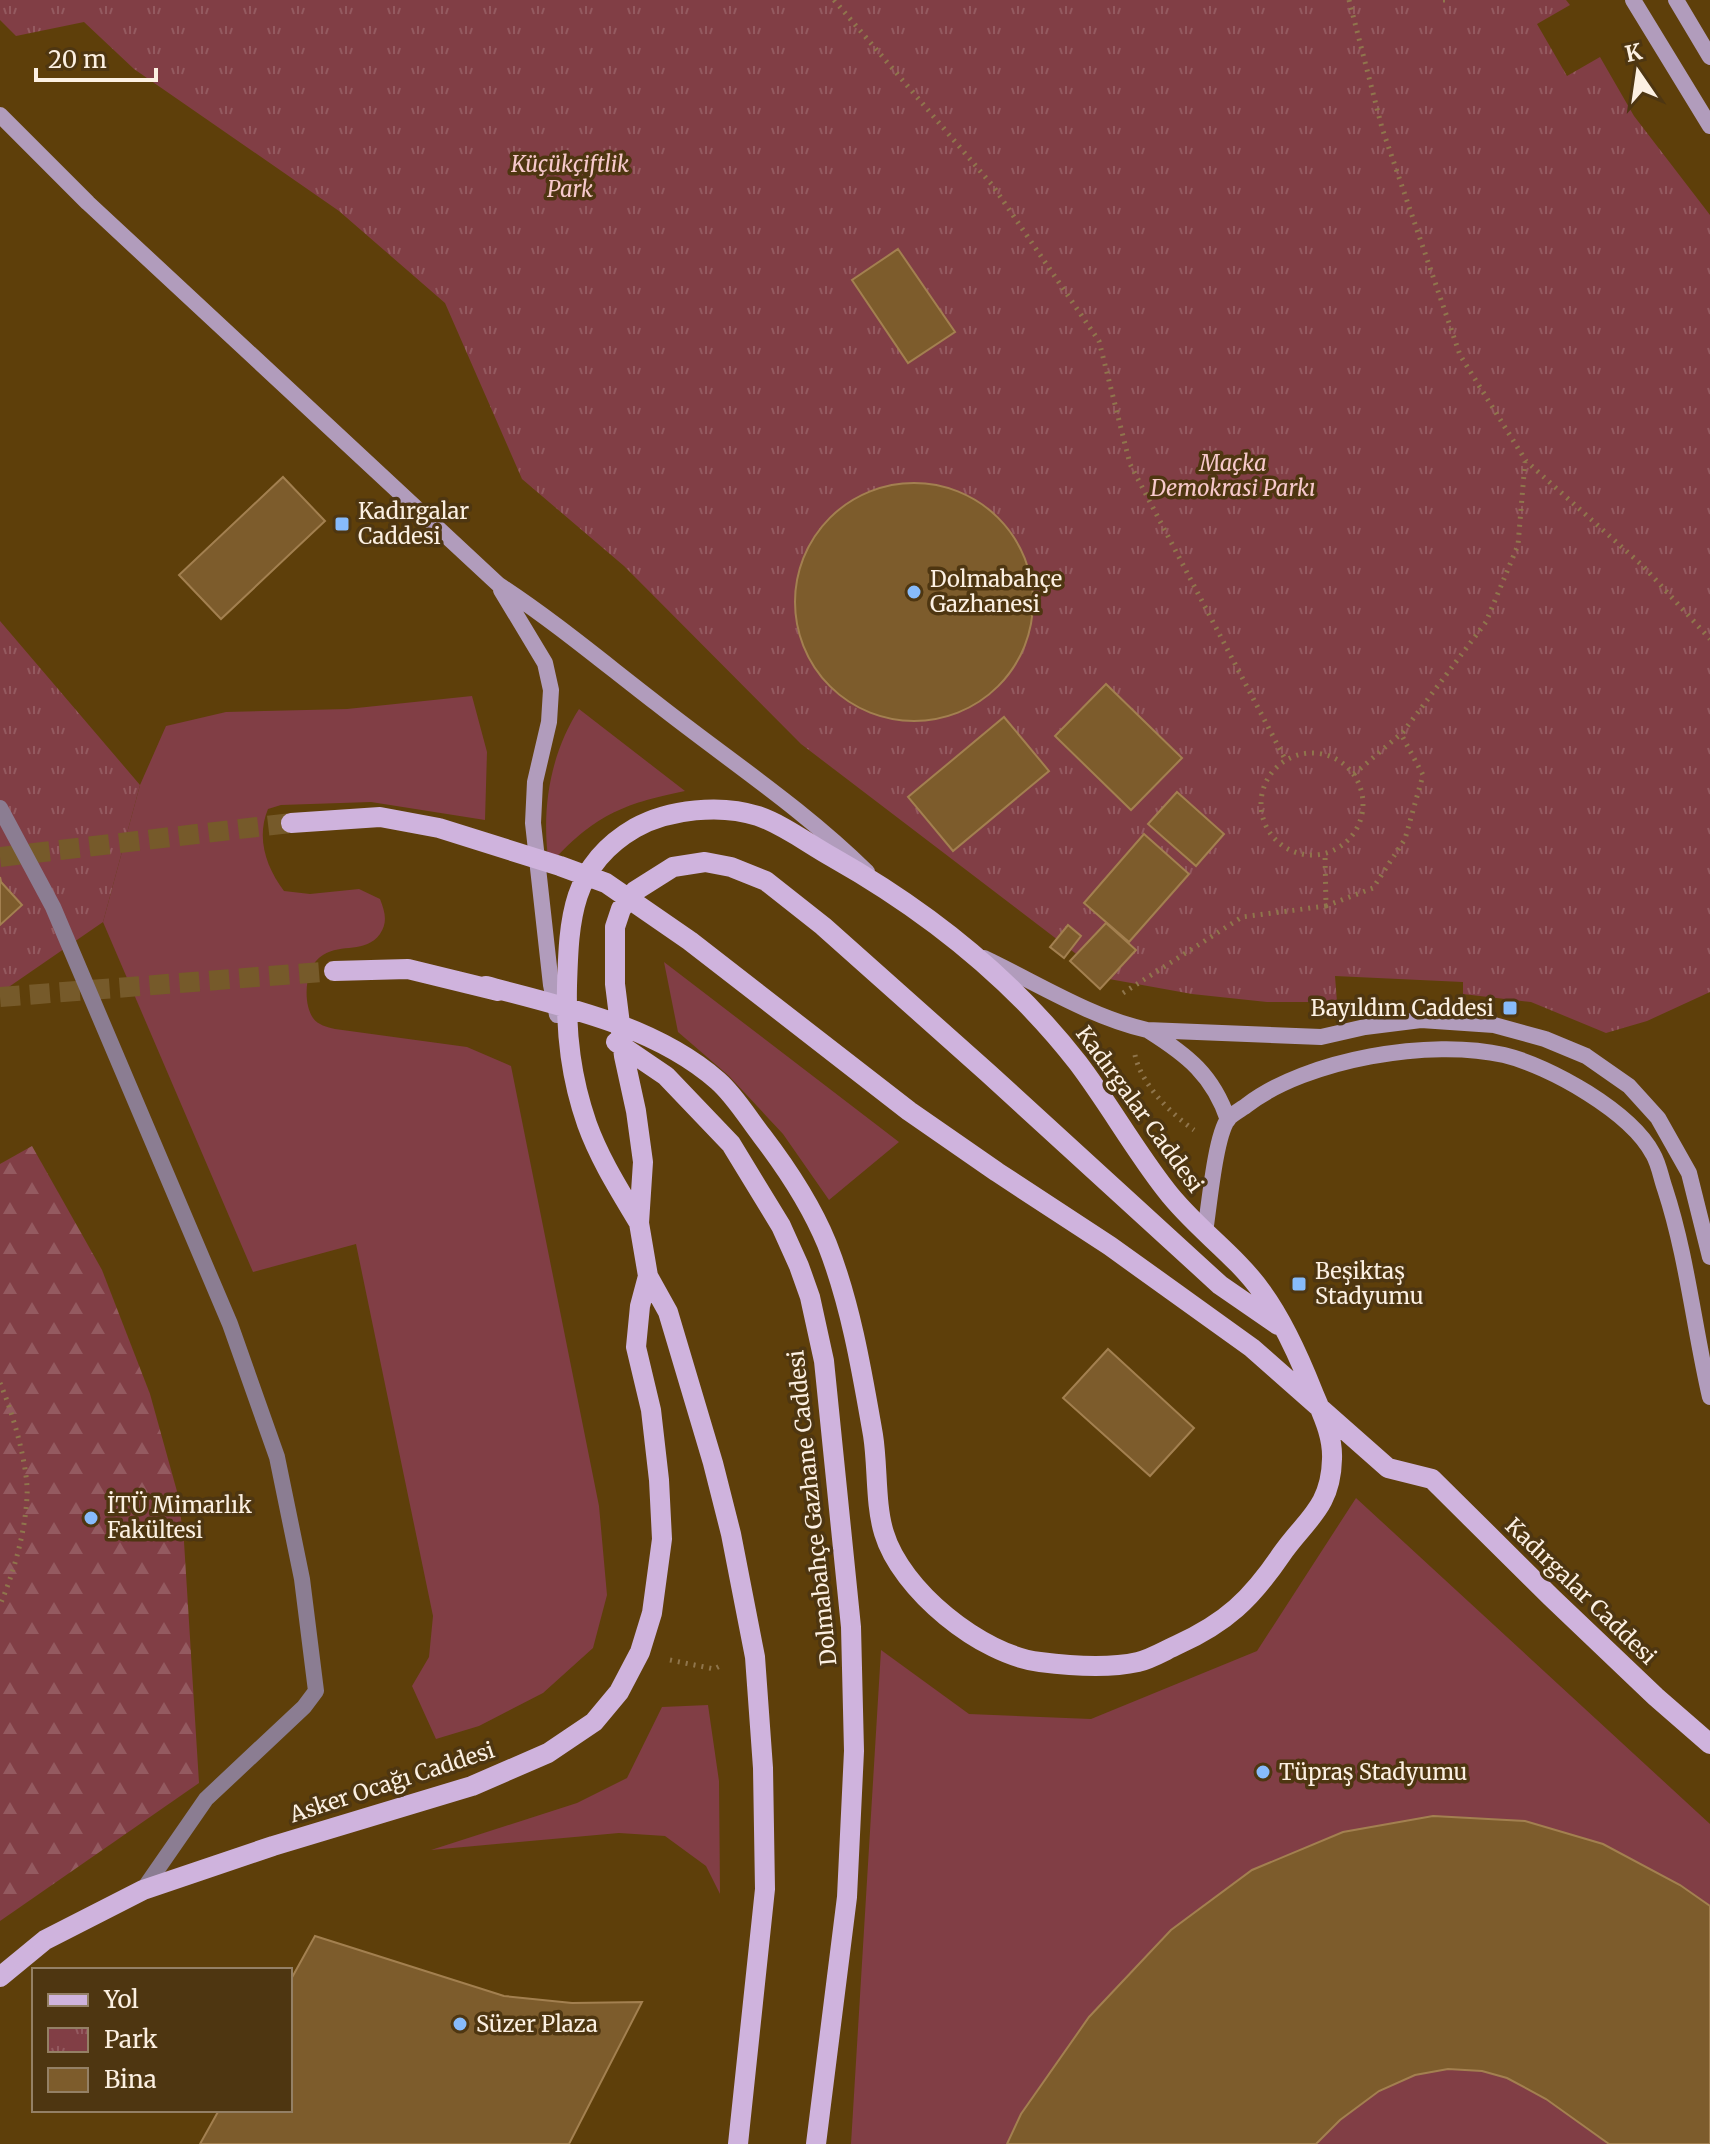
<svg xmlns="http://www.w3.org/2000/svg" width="1710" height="2144" font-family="Merriweather,serif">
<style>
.grass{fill:#813e45}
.forest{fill:url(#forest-firs)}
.park{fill:url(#park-tufts)}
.building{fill:#7d5c2c;stroke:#a38050;stroke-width:2}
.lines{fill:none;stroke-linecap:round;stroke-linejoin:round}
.primary-tunnel{stroke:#765a2a;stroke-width:20;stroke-dasharray:20 10;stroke-linecap:butt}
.path{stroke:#8f754c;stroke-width:5;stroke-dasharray:2 6;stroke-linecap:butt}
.lane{stroke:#8b7d92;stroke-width:16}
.secondary{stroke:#b19cbc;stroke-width:16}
.primary{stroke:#cfb3dd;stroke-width:20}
.poi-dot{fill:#87bbfb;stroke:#4e3611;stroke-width:3}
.labels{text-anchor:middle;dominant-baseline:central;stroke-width:7;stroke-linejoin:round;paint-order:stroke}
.park-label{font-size:22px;font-style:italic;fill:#f7c9cc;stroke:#4e3611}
.poi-label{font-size:22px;fill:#fcf0e2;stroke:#4e3611;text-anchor:start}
.street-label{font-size:22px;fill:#fcf0e2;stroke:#4e3611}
</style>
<defs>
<pattern id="forest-firs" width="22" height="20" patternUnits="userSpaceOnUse" patternTransform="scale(2)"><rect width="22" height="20" fill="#813e45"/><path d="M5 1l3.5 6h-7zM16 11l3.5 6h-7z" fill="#945a60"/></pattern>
<pattern id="park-tufts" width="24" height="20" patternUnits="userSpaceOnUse" patternTransform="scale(2)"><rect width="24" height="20" fill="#813e45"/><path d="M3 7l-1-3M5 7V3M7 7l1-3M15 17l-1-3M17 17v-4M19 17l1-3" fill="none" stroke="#945a60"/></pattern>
</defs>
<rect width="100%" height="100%" fill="#5e3f0a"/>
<!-- grass -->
<path class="grass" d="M472 696 487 752 485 820 371 802 281 805 268 809C256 838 266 867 284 891L310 894 359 889 380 899C385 912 388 922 380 934 365 954 342 943 323 955 305 965 302 1002 313 1018 318 1025 327 1027 335 1029L467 1047 511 1066 599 1506 607 1595 593 1648 543 1693 479 1726 436 1739 412 1686 429 1657 433 1616 356 1244 253 1272 103 922 140 785 166 726 226 712 347 709Z
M579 709 685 791C621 804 594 816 549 865 541 812 549 756 579 709Z
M664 962 899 1142 829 1200 783 1134 729 1076 678 1032Z
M1356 1498 1710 1824V2144H851L881 1650 969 1714 1091 1719 1257 1651Z
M708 1705 719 1781 720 1894 706 1866 665 1836 619 1833 431 1850 577 1803 627 1778 662 1707Z"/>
<!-- forest -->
<path class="forest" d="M32 1146 102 1270 150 1394 178 1495 184 1542 199 1783 0 1921V1164Z"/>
<!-- park -->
<path class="park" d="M0 0H1566L1570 5 1537 24 1567 76 1600 57 1634 116 1710 215V992L1647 1021 1606 1033 1531 1002 1463 994V982L1335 976 1337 1002H1267L1192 994 1109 979 801 744 624 566 522 479 445 303 339 211 134 69 84 22 16 36 0 20Z
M0 621 140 785 103 922 0 993Z"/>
<!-- building -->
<path class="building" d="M898 249 955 332 908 363 852 280Z
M283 477 325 521 221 619 179 575Z
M795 602a119 119 0 1 1 238 0a119 119 0 1 1-238 0Z
M1106 684 1182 758 1131 810 1055 736Z
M1004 717 1049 771 953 851 908 797Z
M1177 792 1224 834 1196 866 1148 824Z
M1144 834 1189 874 1129 942 1084 903Z
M0 877 1 882 22 905 0 925Z
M1106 923 1136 950 1100 989 1070 961Z
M1068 925 1081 936 1064 958 1050 947Z
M1108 1349 1194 1428 1150 1476 1063 1398Z
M1433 1816 1525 1821 1603 1844 1680 1885 1710 1906V2144H1609L1546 2099 1507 2078 1482 2071 1448 2069 1415 2075 1379 2091 1340 2120 1316 2144H1007L1021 2114 1089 2017 1171 1930 1252 1870 1343 1832Z
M315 1936 504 1996 572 2003 642 2002 569 2144H200L219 2110H290V1981Z"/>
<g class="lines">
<!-- primary-tunnel -->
<path class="primary-tunnel" d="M0 857 291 823
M0 997 334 971"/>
<!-- path -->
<path class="path" d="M834 0 993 186 1099 341 1130 464 1285 759
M1349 0 1382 128 1460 355 1526 461 1643 566 1710 639
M1443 0H1447
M1261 804a51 51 0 1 1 102 0a51 51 0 1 1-102 0Z
M1354 774 1403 732 1486 622 1518 545 1525 462
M1326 906 1373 888 1405 839 1423 775 1401 734
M1123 993 1242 917 1326 906 1325 854
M1135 1055C1141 1084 1171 1114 1194 1130
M0 1383C12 1410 29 1468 27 1497 25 1533 14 1572 0 1605
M670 1660 714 1669 722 1665"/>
<!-- lane -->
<path class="lane" d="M0 808 53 907 230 1324 277 1457 302 1579 316 1691 304 1707 206 1799 143 1890"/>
<!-- secondary -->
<path class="secondary" d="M1633 0 1710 126
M1676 0 1710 57
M0 115 88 203 499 585C554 621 604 663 656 703 727 759 802 808 867 872
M501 590 545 663 551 690 549 722 535 782 533 823 551 985 557 1015
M984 958C1037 983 1090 1017 1147 1030L1321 1037 1365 1027 1421 1020 1494 1025 1545 1039 1586 1056 1629 1086 1658 1118 1689 1173 1710 1257
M1149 1031C1187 1055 1213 1075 1228 1120
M1205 1232C1209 1208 1215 1137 1228 1119 1232 1114 1242 1109 1247 1105 1307 1059 1431 1038 1504 1055 1550 1066 1631 1112 1653 1154 1659 1164 1661 1178 1665 1189 1687 1256 1694 1328 1710 1397"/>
<!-- primary -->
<path class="primary" d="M291 823 380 817 439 828 560 866 606 883 690 941 909 1111 997 1172 1110 1246 1252 1348 1388 1468 1432 1479 1551 1597 1656 1697 1710 1744
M334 971 408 969 498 991
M486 986C565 1007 656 1026 718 1081 735 1096 748 1118 762 1136 788 1170 811 1205 827 1244 851 1305 862 1372 873 1435 878 1466 875 1504 884 1533 901 1590 981 1655 1040 1662 1071 1666 1107 1669 1138 1662 1151 1659 1164 1651 1177 1645 1226 1623 1251 1599 1281 1555 1305 1520 1331 1508 1332 1459 1333 1435 1322 1414 1313 1392 1300 1359 1283 1321 1262 1292 1235 1254 1194 1227 1166 1190 1134 1149 1109 1104 1078 1063 1011 977 926 910 832 857 807 843 784 825 758 816 721 804 669 809 635 828 571 865 569 919 567 986 566 1035 571 1078 587 1124 600 1160 620 1191 639 1223
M616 1042 666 1076 731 1144 781 1226 799 1266 810 1297 824 1361 851 1627 854 1751 847 1897 816 2144
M0 1977 45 1940 143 1890 273 1846 472 1786 548 1753 594 1722 619 1692 640 1652 652 1613 662 1539 659 1480 651 1410 636 1347 640 1306 648 1276
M738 2144 765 1889 763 1768 755 1657 731 1534 713 1463 668 1312 648 1276 639 1223 643 1162 636 1111 624 1056 615 984V927L621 909 635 891 673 867 705 862 731 867 766 881 823 926 988 1073 1220 1285 1278 1325"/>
</g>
<!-- markers -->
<g class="poi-dot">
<rect x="334" y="516" width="16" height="16" rx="4"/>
<circle cx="914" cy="592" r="8"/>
<rect x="1502" y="1000" width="16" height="16" rx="4"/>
<rect x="1291" y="1276" width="16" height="16" rx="4"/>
<circle cx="91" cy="1518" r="8"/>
<circle cx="1263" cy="1772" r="8"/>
<circle cx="460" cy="2024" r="8"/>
</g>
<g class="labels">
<!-- park labels -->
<g class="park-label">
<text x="570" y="164">Küçükçiftlik<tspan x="570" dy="25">Park</tspan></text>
<text x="1233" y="463">Maçka<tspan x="1233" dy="25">Demokrasi Parkı</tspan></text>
</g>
<!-- poi labels -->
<g class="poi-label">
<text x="358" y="511">Kadırgalar<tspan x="358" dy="25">Caddesi</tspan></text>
<text x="930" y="579">Dolmabahçe<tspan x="930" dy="25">Gazhanesi</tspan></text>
<text x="1494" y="1008" text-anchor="end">Bayıldım Caddesi</text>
<text x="1315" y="1271">Beşiktaş<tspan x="1315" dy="25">Stadyumu</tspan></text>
<text x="107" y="1505">İTÜ Mimarlık<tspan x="107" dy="25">Fakültesi</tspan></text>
<text x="1279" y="1772">Tüpraş Stadyumu</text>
<text x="476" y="2024">Süzer Plaza</text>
</g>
<!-- street labels -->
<g class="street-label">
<text transform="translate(1140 1109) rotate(54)">Kadırgalar Caddesi</text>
<text transform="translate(812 1508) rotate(-96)">Dolmabahçe Gazhane Caddesi</text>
<text transform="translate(1581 1591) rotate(44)">Kadırgalar Caddesi</text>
<text transform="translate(392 1782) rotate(-18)">Asker Ocağı Caddesi</text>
</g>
</g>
<!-- legend -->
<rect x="32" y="1968" width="260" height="144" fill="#4e3611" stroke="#948065" stroke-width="2"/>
<rect x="48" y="1994" width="40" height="12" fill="#cfb3dd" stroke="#948065" stroke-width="2"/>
<text x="104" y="2008" font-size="24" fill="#fcf0e2">Yol</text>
<rect x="48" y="2028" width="40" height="24" fill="url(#park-tufts)" stroke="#948065" stroke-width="2"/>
<text x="104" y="2048" font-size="24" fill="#fcf0e2">Park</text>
<rect x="48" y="2068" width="40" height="24" fill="#7d5c2c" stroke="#948065" stroke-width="2"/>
<text x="104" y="2088" font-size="24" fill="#fcf0e2">Bina</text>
<!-- north arrow -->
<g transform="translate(1638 72) rotate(347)" stroke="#4e3611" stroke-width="6" paint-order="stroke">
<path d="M0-6L14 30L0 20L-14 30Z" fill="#fcf0e2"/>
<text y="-12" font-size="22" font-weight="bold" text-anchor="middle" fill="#fcf0e2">K</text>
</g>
<!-- scale -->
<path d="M36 68v12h120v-12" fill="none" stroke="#fcf0e2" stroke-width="4"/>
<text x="48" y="68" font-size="24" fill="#fcf0e2" stroke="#4e3611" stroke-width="6" paint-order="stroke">20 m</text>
</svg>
